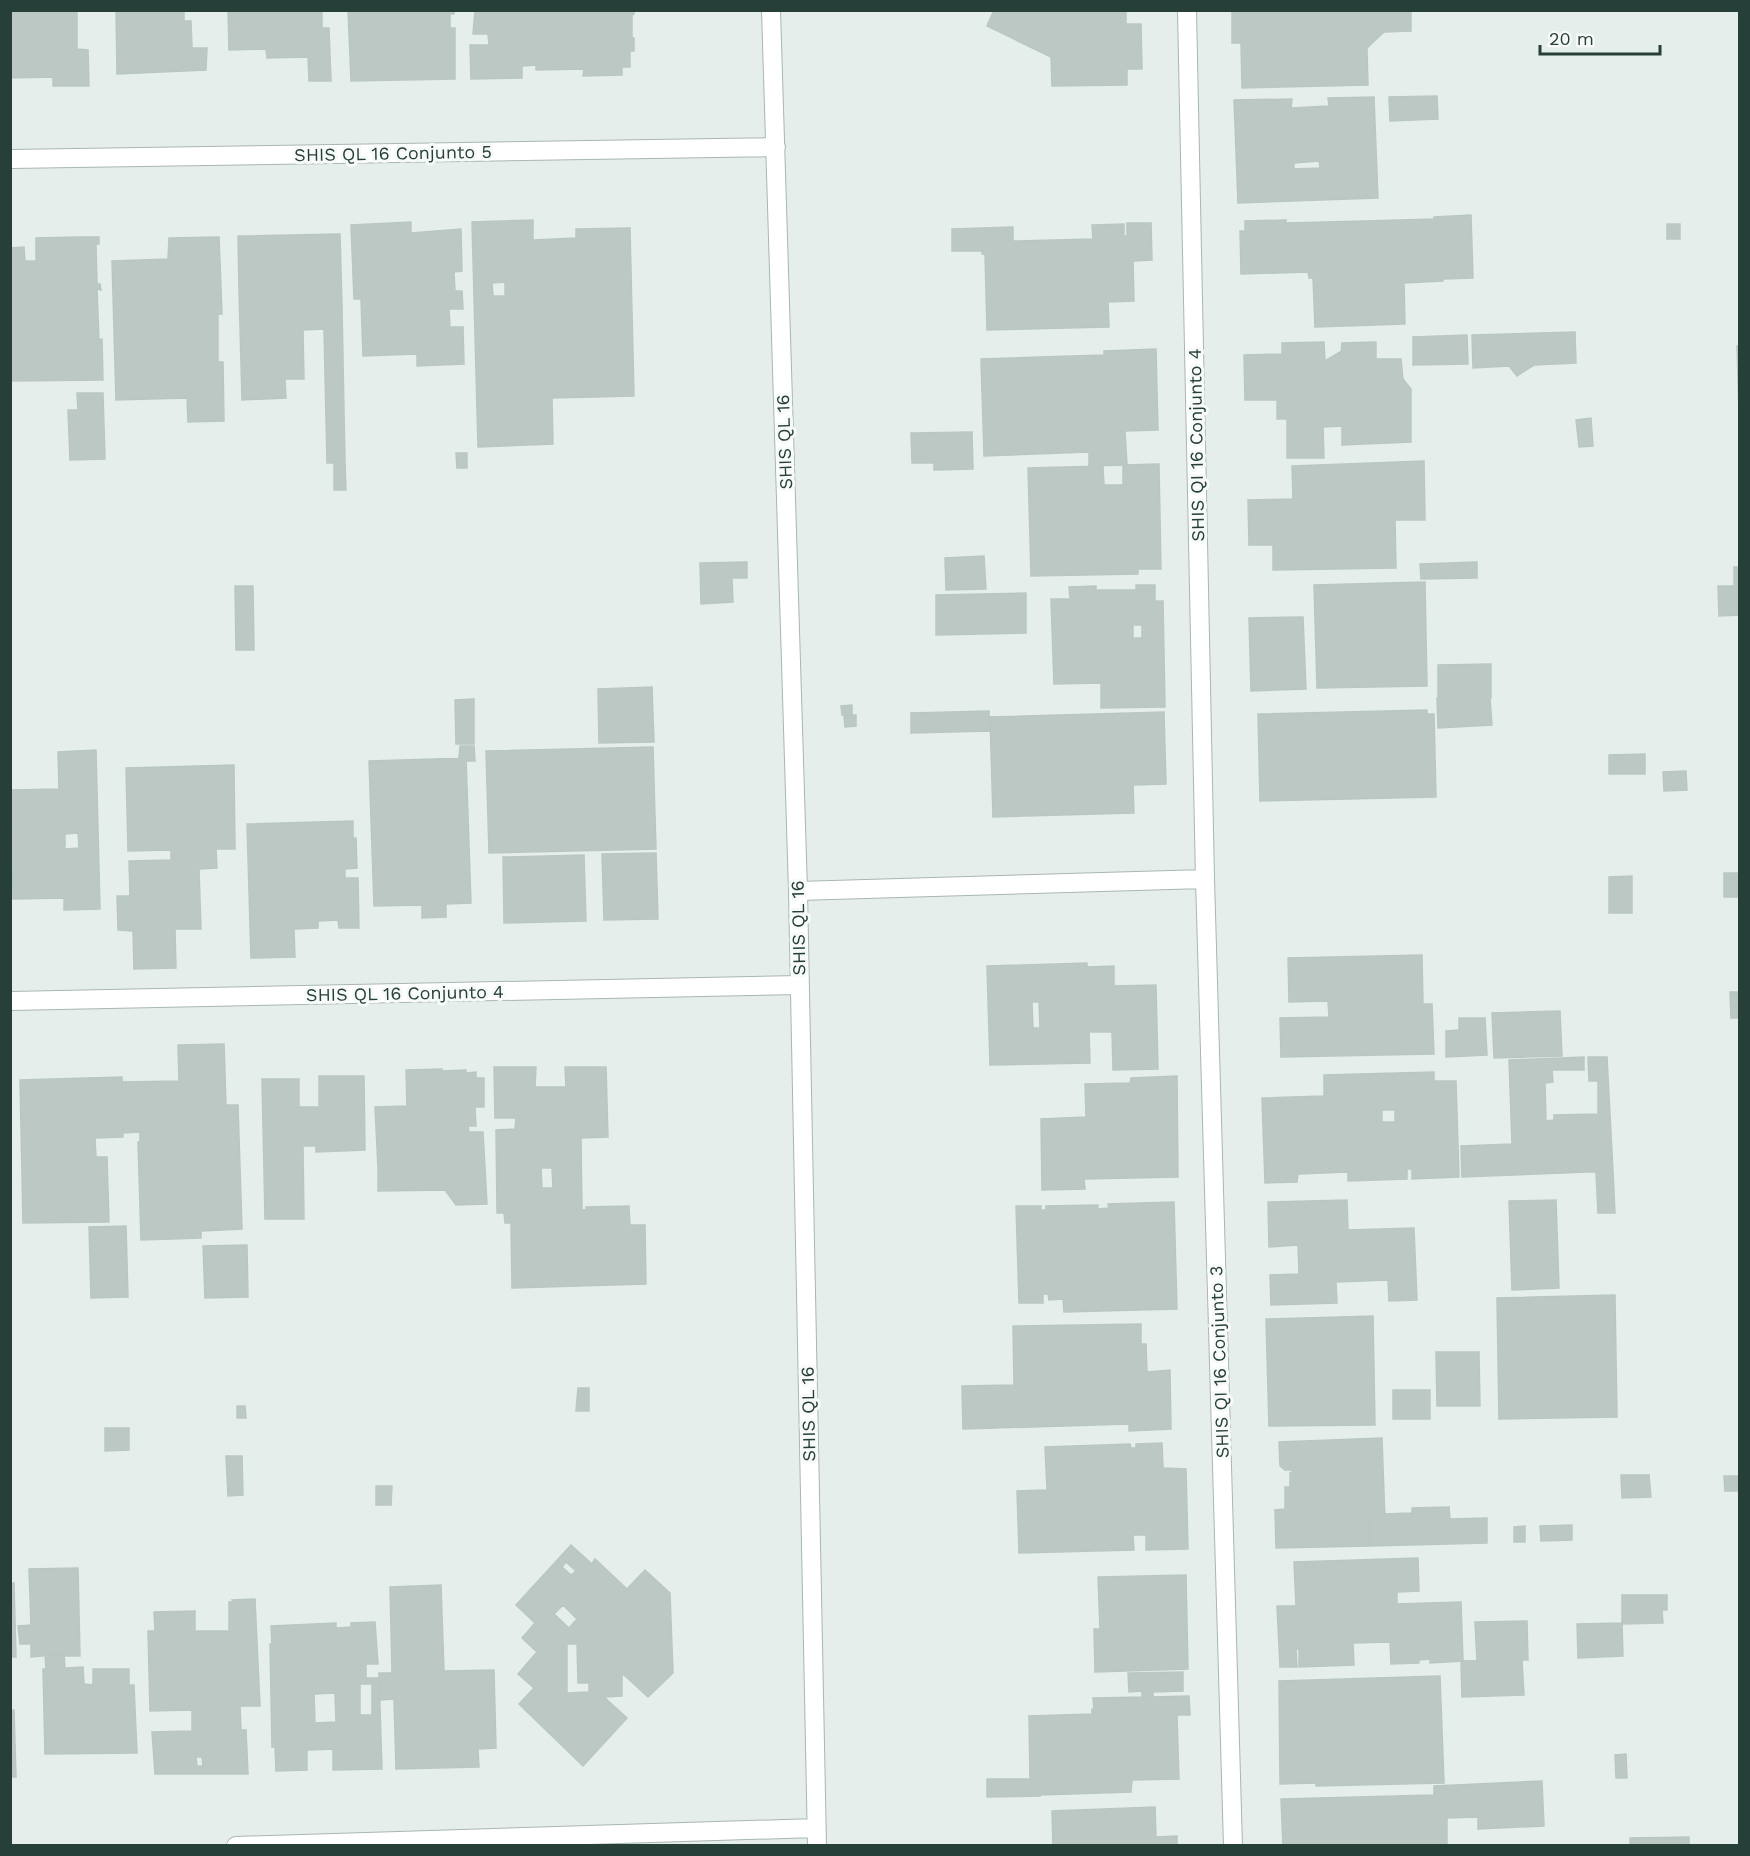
<svg xmlns="http://www.w3.org/2000/svg" width="1750" height="1856" font-family="'Work Sans',sans-serif">
<style>
.building{fill:#bcc8c4;stroke:#b9c7c2;stroke-width:1.5;fill-rule:evenodd}
.lines{fill:none;stroke-linecap:round;stroke-linejoin:round}
.minor-casing{stroke:#a9b6b2;stroke-width:20}
.minor{stroke:#fff;stroke-width:18}
.labels{text-anchor:middle;dominant-baseline:central;stroke-width:6;stroke-linejoin:round;paint-order:stroke}
.street-label{font-size:18px;fill:#263f39;stroke:#f7faf9}
</style>
<rect width="100%" height="100%" fill="#e6eeeb"/>
<!-- building -->
<path class="building" d="M10 10H77V49L88 50 89 86H53V77L10 78Z
M116 10H184V21H191L192 48H207L206 70 117 74Z
M228 10H322V28H329L331 81H309L308 57 267 58 266 49 229 50Z
M348 10H454V14H450V28H455V79L351 81Z
M475 10H634V14L632 15V38H634V51H630V67H622V75L583 76 584 69 536 70V65L522 66V78L471 79 470 45H489L488 34H473Z
M994 10H1126V24H1141L1142 69H1127V85L1052 86 1051 57 987 26Z
M1232 10H1411V31L1384 32 1367 48 1368 85 1242 88 1241 43H1232Z
M1437 96 1438 119 1390 121 1389 97Z
M1374 97 1378 198 1238 203 1234 100 1292 99 1291 108 1329 106 1328 98ZM1319 161 1320 168 1294 169V163Z
M1471 215 1473 278 1443 279V281L1404 283 1405 324 1315 327 1313 278H1309L1308 272 1241 274 1240 231H1245V221L1286 220V223L1364 221 1434 219V217Z
M533 220V240L576 238V229L630 228 634 396 552 398 553 444 478 447 472 222ZM505 282V296H493L492 283Z
M411 222V233L461 229 462 271 454 272 455 291H462L463 309H449L450 327H463L464 364 417 366V354L363 356 361 299H354L351 225Z
M1127 223H1151L1152 260 1133 261 1134 301 1108 302 1109 327 987 330 985 254H982V251H952V229L1013 227V241L1093 239 1092 225 1124 224V236H1127Z
M1667 224H1680V239H1667Z
M340 234 342 306 345 463H327L324 329 303 330 304 379H285L286 398 242 400 239 290 238 236Z
M77 237H99V244H96L97 284H100L101 290 97 289 99 340 102 339 103 380 10 381V248L24 247 25 261H36V238Z
M219 237 222 314H218V362H223L224 421 188 422 187 398 116 400 112 261 168 259 169 238Z
M1575 332 1576 363 1534 365 1517 376 1509 366 1473 368 1472 335Z
M1467 335 1468 364 1413 365V337Z
M1324 342 1325 361 1340 352 1341 354 1342 343 1376 342V359H1401L1403 379 1411 389V442L1342 445V426L1323 427 1324 458H1287V419H1277V400H1245L1244 355 1282 354V343Z
M1737 346H1740V449Z
M1156 349 1158 430 1125 431 1127 465 1089 466V452L984 456 981 359 1104 355V351Z
M77 393H103L105 459 70 460 68 410H78Z
M1591 418 1593 446 1579 447 1576 420Z
M972 432 973 469 934 470V463H912L911 433Z
M456 453H467V468H457Z
M1424 461 1425 520H1395L1396 568 1273 570V545H1249L1248 500 1293 499 1292 466Z
M334 463H345L346 490H334Z
M1159 464 1161 569H1138V574L1031 576 1028 468 1103 466 1104 485H1123V465Z
M984 556 986 589 946 590 945 558Z
M747 562V578H732L733 602 701 604 700 563Z
M1477 562V578L1421 579 1420 564Z
M1734 567H1740V615L1719 616 1718 586H1734Z
M1425 582 1427 686 1317 688 1314 585Z
M1136 585H1155V601H1163L1165 707 1101 708V683L1054 684 1051 599H1070L1069 587 1096 586V590H1136ZM1133 625H1142V638H1133Z
M235 586H253L254 650H236Z
M1026 593V633L936 635V595Z
M1303 617 1306 689 1251 691 1249 618Z
M1491 664V698H1438V665Z
M652 687 654 742 599 743 598 689Z
M1437 698H1490L1492 725 1438 728Z
M474 699V744H456L455 700Z
M852 705V715H842L841 706Z
M1427 710V714H1434L1436 797 1260 801 1258 714Z
M989 711V731L911 733V713Z
M1164 712 1166 784 1133 785 1134 813 993 817 990 717Z
M844 715H856V726L845 727Z
M460 746H474L475 761H466V758H459Z
M653 747 656 849 489 853 486 751Z
M96 750 100 909 64 910V898L13 899 11 790 59 789 58 752ZM78 833 79 848 65 849V834Z
M1645 754V774H1609V755Z
M466 758 471 903 446 904V917L422 918V905L374 906 369 761Z
M234 765 235 849H216L217 868 199 869 201 929H175L176 968 134 969 133 931 118 930 117 896H130L129 861 171 860V850L128 851 126 768Z
M1686 771 1687 790 1664 791 1663 772Z
M353 821V838H356L357 868 345 869V878H358L359 928H339L338 920 318 921V928L294 929 295 957 251 958 247 824Z
M656 853 658 919 604 920 602 854Z
M584 855 586 921 504 923 503 857Z
M1724 873H1740V897H1724Z
M1632 876V913H1609V877Z
M1422 955 1423 1004H1432L1434 1054 1281 1057 1280 1018 1329 1017 1328 1001 1289 1002 1288 958Z
M1087 963V967L1114 966V986L1156 985 1158 1069 1113 1070 1112 1032H1089L1090 1063 990 1065 987 966ZM1032 1002H1039L1040 1028H1033Z
M1730 992H1740V1018H1731Z
M1560 1011 1562 1056 1494 1058 1492 1013Z
M1459 1018H1485L1487 1055 1446 1057V1031L1459 1030Z
M224 1044 226 1105H238L242 1229 201 1231V1238L141 1240 138 1142H140V1132L123 1133 122 1082 179 1081 178 1045Z
M1584 1057V1070H1552L1553 1082 1545 1083 1546 1121 1554 1120V1115L1598 1114V1081H1589L1588 1057H1607L1613 1171 1462 1177 1461 1146 1512 1144 1509 1060Z
M494 1067H536L535 1087H566L565 1067H606L608 1137 581 1138 582 1210H586V1207L629 1206 630 1225H645L646 1284 512 1288 511 1223H505L504 1213H497L496 1130 515 1129 516 1118H495ZM541 1168H552L553 1188H542Z
M442 1069V1071L466 1070V1073L476 1072V1078H484V1107H475L476 1126H468L469 1132H483L487 1204 456 1205 445 1190 378 1191V1169L379 1168H378L375 1107 407 1106 406 1070Z
M1434 1072V1081H1456L1459 1177 1412 1179V1169H1407V1179L1348 1181V1172L1298 1174 1297 1182 1265 1183 1262 1098 1324 1096V1075ZM1382 1110H1395V1122H1382Z
M319 1076H364L365 1150 316 1152V1146H303L304 1219H265L262 1079H299V1107H319Z
M1177 1076 1178 1177 1084 1179 1085 1189 1042 1190 1041 1119 1086 1117 1085 1084 1130 1083 1131 1078Z
M122 1077 123 1137 95 1138 96 1157H107L109 1222 23 1223 20 1080Z
M1613 1171 1615 1213H1598L1596 1172Z
M1347 1200 1348 1230 1414 1228 1417 1300 1389 1301 1388 1280 1336 1282 1337 1303 1271 1305 1270 1275 1299 1274 1298 1245 1269 1247 1268 1202Z
M1556 1200 1559 1288 1512 1290 1509 1201Z
M1174 1202 1177 1309 1064 1312 1063 1299 1049 1300 1048 1294H1043V1303H1019L1016 1206H1041V1210H1046V1206L1098 1205V1209L1109 1208 1108 1204Z
M126 1226 128 1297 91 1298 89 1227Z
M247 1245 248 1297 205 1298 203 1246Z
M1615 1295 1617 1417 1499 1419 1497 1298Z
M1373 1316 1375 1425 1269 1426 1266 1319Z
M1141 1324V1344H1146L1147 1372 1170 1370 1171 1429 1129 1431V1424L963 1429 962 1386 1014 1385 1013 1326Z
M1436 1352H1479L1480 1406H1437Z
M578 1388H589V1411H576Z
M1393 1390H1430V1419H1393Z
M237 1406H245L246 1418H237Z
M105 1428H129V1450L105 1451Z
M1382 1438 1385 1521H1369L1370 1546 1276 1548 1275 1510 1285 1509V1487H1290V1473H1292V1470H1285L1280 1466 1279 1442Z
M1162 1443 1163 1468 1186 1469 1188 1549 1146 1550V1535H1133L1134 1550 1019 1553 1017 1491 1047 1490 1045 1447 1130 1444 1131 1448H1136V1444Z
M226 1456H242L243 1495 228 1496Z
M1621 1475H1649L1651 1497 1622 1498Z
M1724 1476H1739L1740 1491H1725Z
M376 1486H392L391 1505H376Z
M1449 1507 1450 1519 1487 1518V1543L1370 1546 1369 1521H1385V1514L1412 1513V1508Z
M1572 1525V1540L1541 1541 1540 1526Z
M1525 1526V1542H1514V1527Z
M571 1545 592 1564 595 1559 627 1589 645 1570 670 1593 673 1673 648 1697 623 1674 622 1676V1696L604 1697 627 1718 583 1766 519 1704 534 1688 518 1674 537 1652 522 1638 535 1623 516 1605ZM566 1562 576 1571 571 1575 562 1567ZM563 1605 577 1619 569 1628 554 1614ZM567 1644H577L578 1683H589V1692L567 1693Z
M1418 1558 1419 1591 1397 1592V1604L1461 1602 1463 1661 1430 1663V1659L1419 1660V1663L1391 1664 1390 1642 1353 1643 1354 1665 1299 1667V1649H1296L1297 1667H1280L1277 1606H1296L1294 1562Z
M78 1568 80 1656H64V1654L31 1657V1644H20L18 1626 31 1625 29 1569Z
M1186 1575 1188 1669 1095 1672 1094 1629H1100L1098 1577Z
M10 1583H14L16 1657H10Z
M441 1585 444 1671 494 1670 496 1748 478 1749 479 1767 396 1769 394 1699 380 1700 379 1678V1673H391L392 1671 390 1587Z
M1622 1595H1667V1610H1662L1663 1623 1622 1624Z
M255 1599 260 1706H240L241 1730H246L248 1774H155L152 1732 192 1731V1710L150 1711 148 1631H155L154 1612 195 1611V1631H229V1602H233L232 1600ZM196 1757H202L203 1766H197Z
M1527 1621 1528 1660 1477 1661 1475 1622Z
M375 1622 378 1664H366V1678H379L382 1769 333 1770V1749L307 1750V1770L276 1771 275 1747H272L270 1644H272L271 1626 336 1623V1628L351 1627V1623ZM360 1684H372V1715H360ZM335 1693 336 1722 315 1723 314 1694Z
M1622 1623 1623 1656 1578 1658 1577 1624Z
M64 1654 65 1668 83 1667 84 1684 93 1685V1669H129V1685H134L137 1753 45 1754 43 1669H46L45 1655Z
M1522 1660 1524 1695 1462 1697 1461 1661Z
M1183 1672V1691L1153 1692V1697L1189 1696 1190 1715H1177L1179 1779 1132 1780 1131 1792 1040 1795V1796L987 1797V1779H1030L1029 1716 1092 1714V1709H1094L1093 1698 1142 1697V1691L1129 1692 1128 1673Z
M1440 1676 1444 1783 1316 1786V1783L1280 1784 1279 1681Z
M14 1710 16 1777H10V1711Z
M1626 1754 1627 1778H1616L1615 1755Z
M1542 1781 1544 1826 1478 1829V1817L1447 1818V1846H1283L1281 1799 1434 1795V1786Z
M1155 1807 1156 1837 1177 1836V1846H1053L1052 1811Z
M1689 1837V1846H1630V1838Z"/>
<g class="lines">
<!-- minor casing -->
<g class="minor-casing">
<path id="minor" d="M771 10 798 891 817 1846
M1187 10 1205 879 1233 1846
M10 159 776 147
M798 891 1205 879
M10 1001 799 985
M236 1846 816 1828"/>
</g>
<!-- minor -->
<use href="#minor" class="minor"/>
</g>
<g class="labels">
<!-- street labels -->
<g class="street-label">
<text transform="translate(393 153) rotate(-1)">SHIS QL 16 Conjunto 5</text>
<text transform="translate(784 442) rotate(-92)">SHIS QL 16</text>
<text transform="translate(1196 445) rotate(-91)">SHIS QI 16 Conjunto 4</text>
<text transform="translate(798 928) rotate(-91)">SHIS QL 16</text>
<text transform="translate(405 993) rotate(-1)">SHIS QL 16 Conjunto 4</text>
<text transform="translate(1219 1362) rotate(-92)">SHIS QI 16 Conjunto 3</text>
<text transform="translate(808 1414) rotate(-91)">SHIS QL 16</text>
</g>
</g>
<!-- border -->
<rect width="1750" height="1856" fill="none" stroke="#263f39" stroke-width="24"/>
<!-- scale -->
<path d="M1540 45v9h120v-9" fill="none" stroke="#263f39" stroke-width="3"/>
<text x="1549" y="45" font-size="18" fill="#263f39" stroke="#f7faf9" stroke-width="4.5" paint-order="stroke">20 m</text>
</svg>
